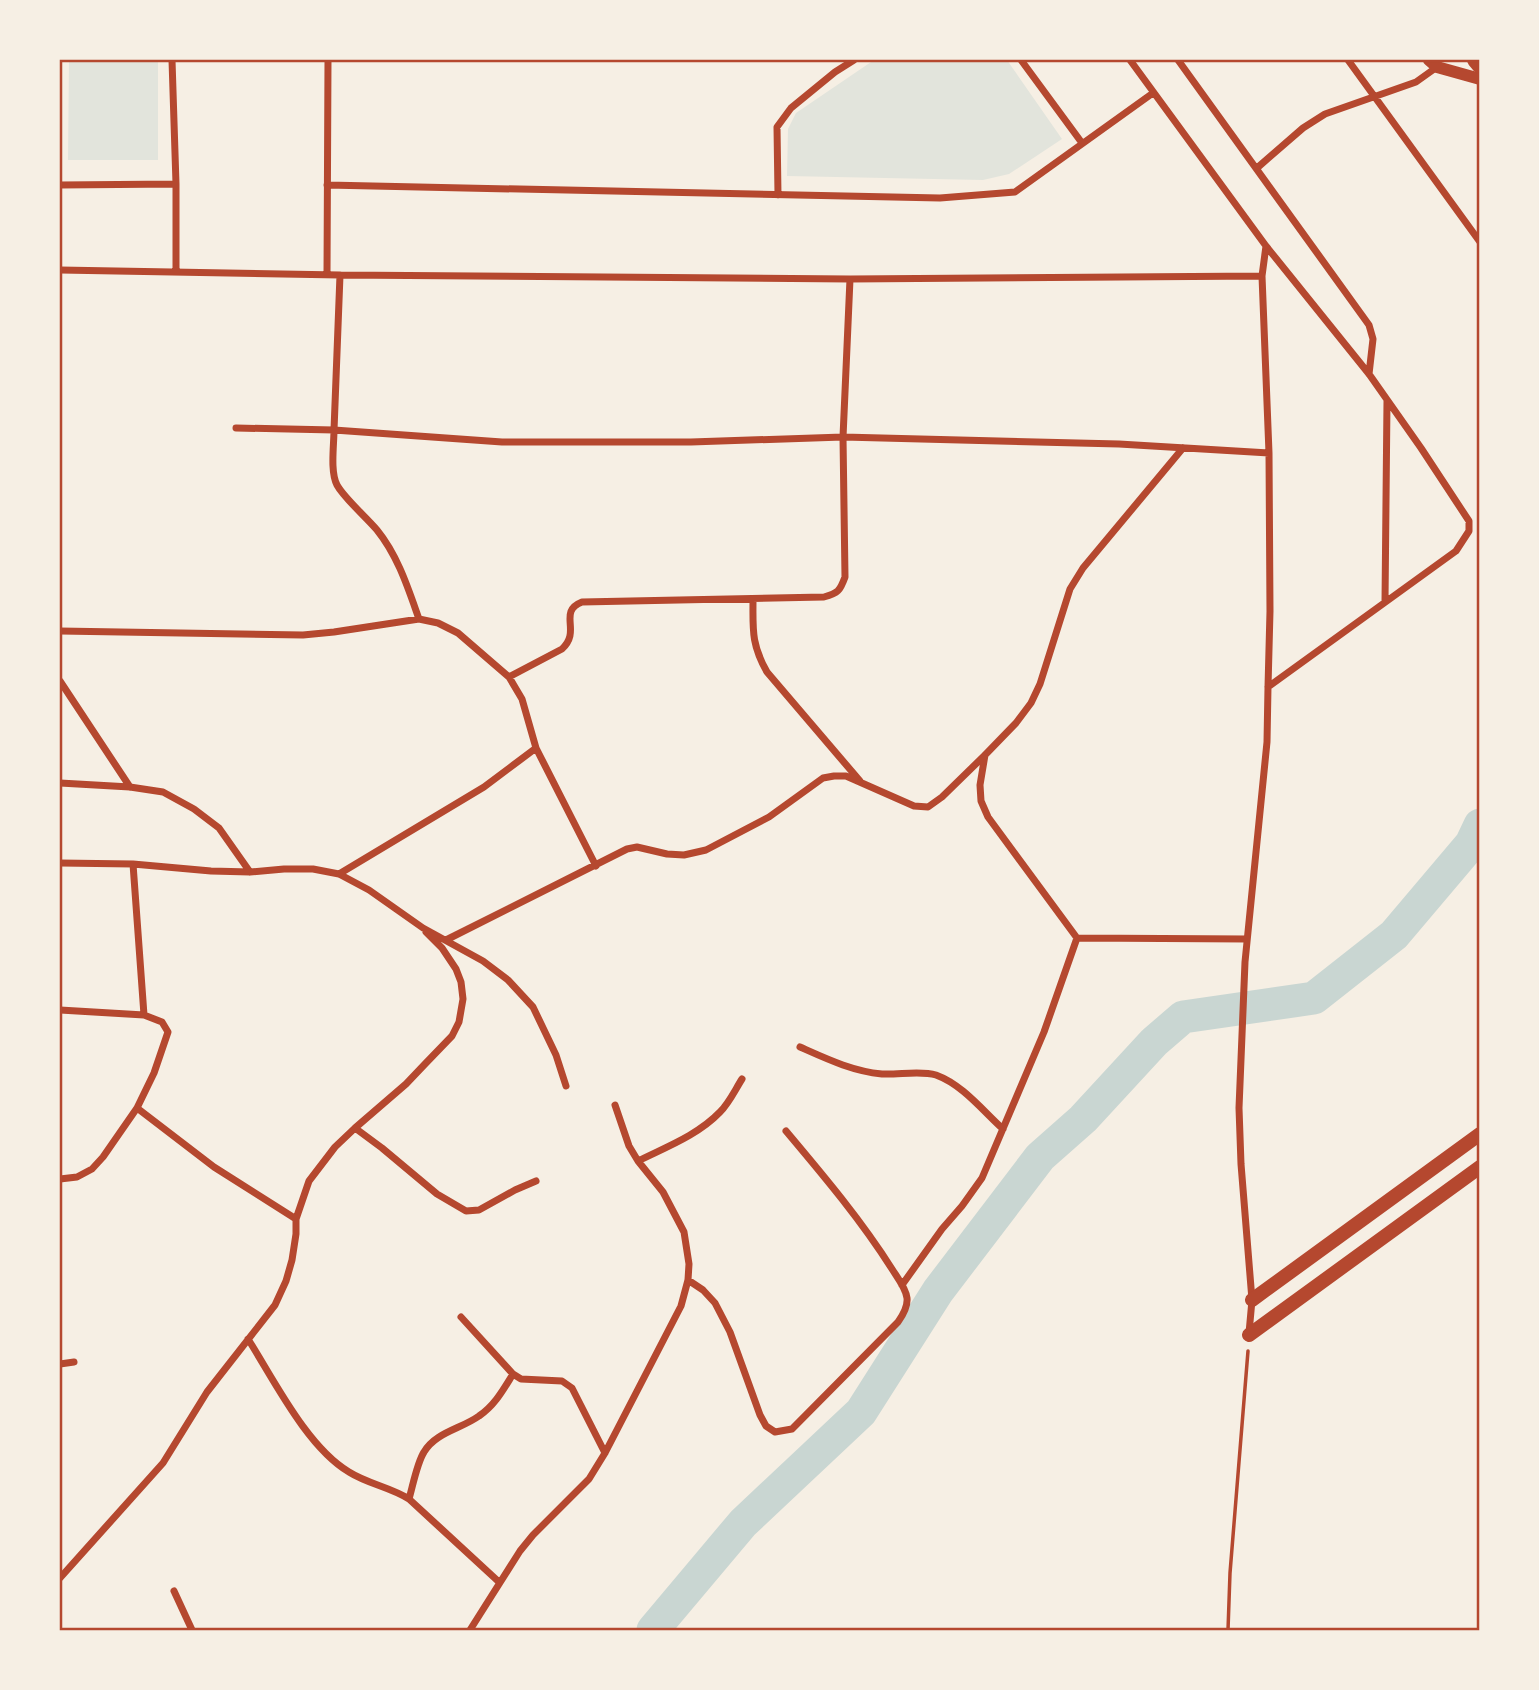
<svg xmlns="http://www.w3.org/2000/svg" width="1539" height="1690" font-family="Roboto,sans-serif">
<style>
.green{fill:#e2e4dc}
.lines{fill:none;stroke-linecap:round;stroke-linejoin:round}
.river{stroke:#c9d6d2;stroke-width:33}
.path{stroke:#b5482f;stroke-width:3.5}
.minor{stroke:#b5482f;stroke-width:7}
.tertiary{stroke:#b5482f;stroke-width:12}
.secondary{stroke:#b5482f;stroke-width:14}
.primary{stroke:#b5482f;stroke-width:16}
.neatline{fill:none;stroke:#b5482f;stroke-width:2.5}
</style>
<rect width="100%" height="100%" fill="#f6efe4"/>
<!-- green -->
<path class="green" d="M69 60H158V160H68Z
M874 60H1007L1062 139 1009 174 983 180 787 176 788 129 796 113Z"/>
<g class="lines">
<!-- river -->
<path class="river" d="M653 1630 743 1523 861 1412 938 1291 1040 1157 1083 1119 1154 1042 1183 1017 1314 998 1394 935 1471 844 1480 825"/>
<!-- path -->
<path class="path" d="M1228 1630 1230 1573 1248 1351"/>
<!-- minor -->
<path class="minor" d="M172 60 176 184V272
M1021 60 1082 143
M1178 60 1369 325 1373 339 1369 374
M1348 60 1480 242
M1257 168 1303 128 1325 114 1416 82 1437 67
M60 185 176 184
M327 185 940 198 1015 192 1153 93
M778 195 777 127 791 108 835 72 854 60
M1266 246 1369 374 1421 448 1469 521V531L1456 551 1268 687
M60 270 340 275 850 279 1262 276 1266 246 1130 60
M327 274 328 60
M340 275 334 430 502 442H691L843 437 1119 444 1269 453
M236 428 334 430C334 445 330 472 337 485 344 498 366 517 377 530 398 556 408 588 419 619
M753 599C753 629 751 644 767 672L860 781
M1385 602 1387 401
M60 631 303 635 334 632 419 619 438 623 458 633 509 677 562 649C582 631 557 612 582 602L824 597C838 593 840 591 845 577L843 437 850 279
M509 677 522 699 536 748 596 866
M60 681 130 787
M985 755 980 785 981 801 988 817 1077 938 1247 939
M60 783 130 787 163 792 194 809 219 828 250 872
M60 863 133 864 144 1015
M133 864 211 871 250 872 284 869H313L339 874 369 890 423 928 483 961 508 980 533 1007 556 1055 566 1086
M339 874 484 787 536 748
M446 940 627 849 637 847 667 854 684 855 706 850 769 817 823 778 834 776H846L914 806 928 807 942 797 985 755 1016 723 1031 703 1040 684 1070 589 1083 568 1183 448
M60 1010 144 1015 162 1022 168 1032 154 1073 137 1108 103 1157 92 1169 77 1177 60 1179
M800 1047C827 1059 852 1071 882 1074 899 1075 920 1070 936 1075 963 1085 982 1110 1003 1129
M137 1108 214 1167 296 1219
M355 1128 406 1084 425 1064 452 1036 459 1022 463 999 461 982 456 969 442 948 426 932
M638 1161C666 1147 698 1135 720 1112 729 1103 735 1090 742 1079
M688 1280 703 1290 715 1303 730 1332 760 1415 766 1426 775 1432 792 1429 898 1322C903 1315 908 1307 907 1298 906 1288 897 1277 892 1269 861 1220 823 1175 786 1131
M902 1285 942 1229 962 1206 982 1178 1044 1032 1077 938
M461 1317 513 1374 521 1379 562 1381 572 1388 605 1453
M1249 1333 1252 1300 1241 1164 1239 1108 1245 962 1267 742 1268 687 1270 611 1269 453 1262 276
M248 1339C274 1380 307 1447 349 1472 368 1484 390 1487 409 1499L499 1582
M60 1364 74 1362
M409 1499C413 1485 417 1463 424 1452 436 1432 461 1429 479 1416 495 1405 503 1390 513 1374
M60 1578 163 1463 207 1392 275 1305 286 1281 292 1260 296 1234V1219L309 1181 335 1147 355 1128 382 1148 437 1194 466 1211 479 1210 515 1190 536 1181
M174 1591 192 1630
M470 1630 520 1551 533 1535 589 1479 605 1453 681 1306 688 1280 689 1264 684 1232 663 1192 638 1161 629 1146 615 1105"/>
<!-- tertiary -->
<path class="tertiary" d="M1429 60 1437 67 1480 79"/>
<!-- secondary -->
<path class="secondary" d="M1252 1300 1480 1134
M1249 1335 1480 1167"/>
<!-- primary -->
<path class="primary" d="M1475 60 1480 66"/>
</g>
<!-- border -->
<rect width="1539" height="1690" fill="none" stroke="#f6efe4" stroke-width="122"/>
<rect x="61" y="61" width="1417" height="1568" class="neatline"/>
</svg>
